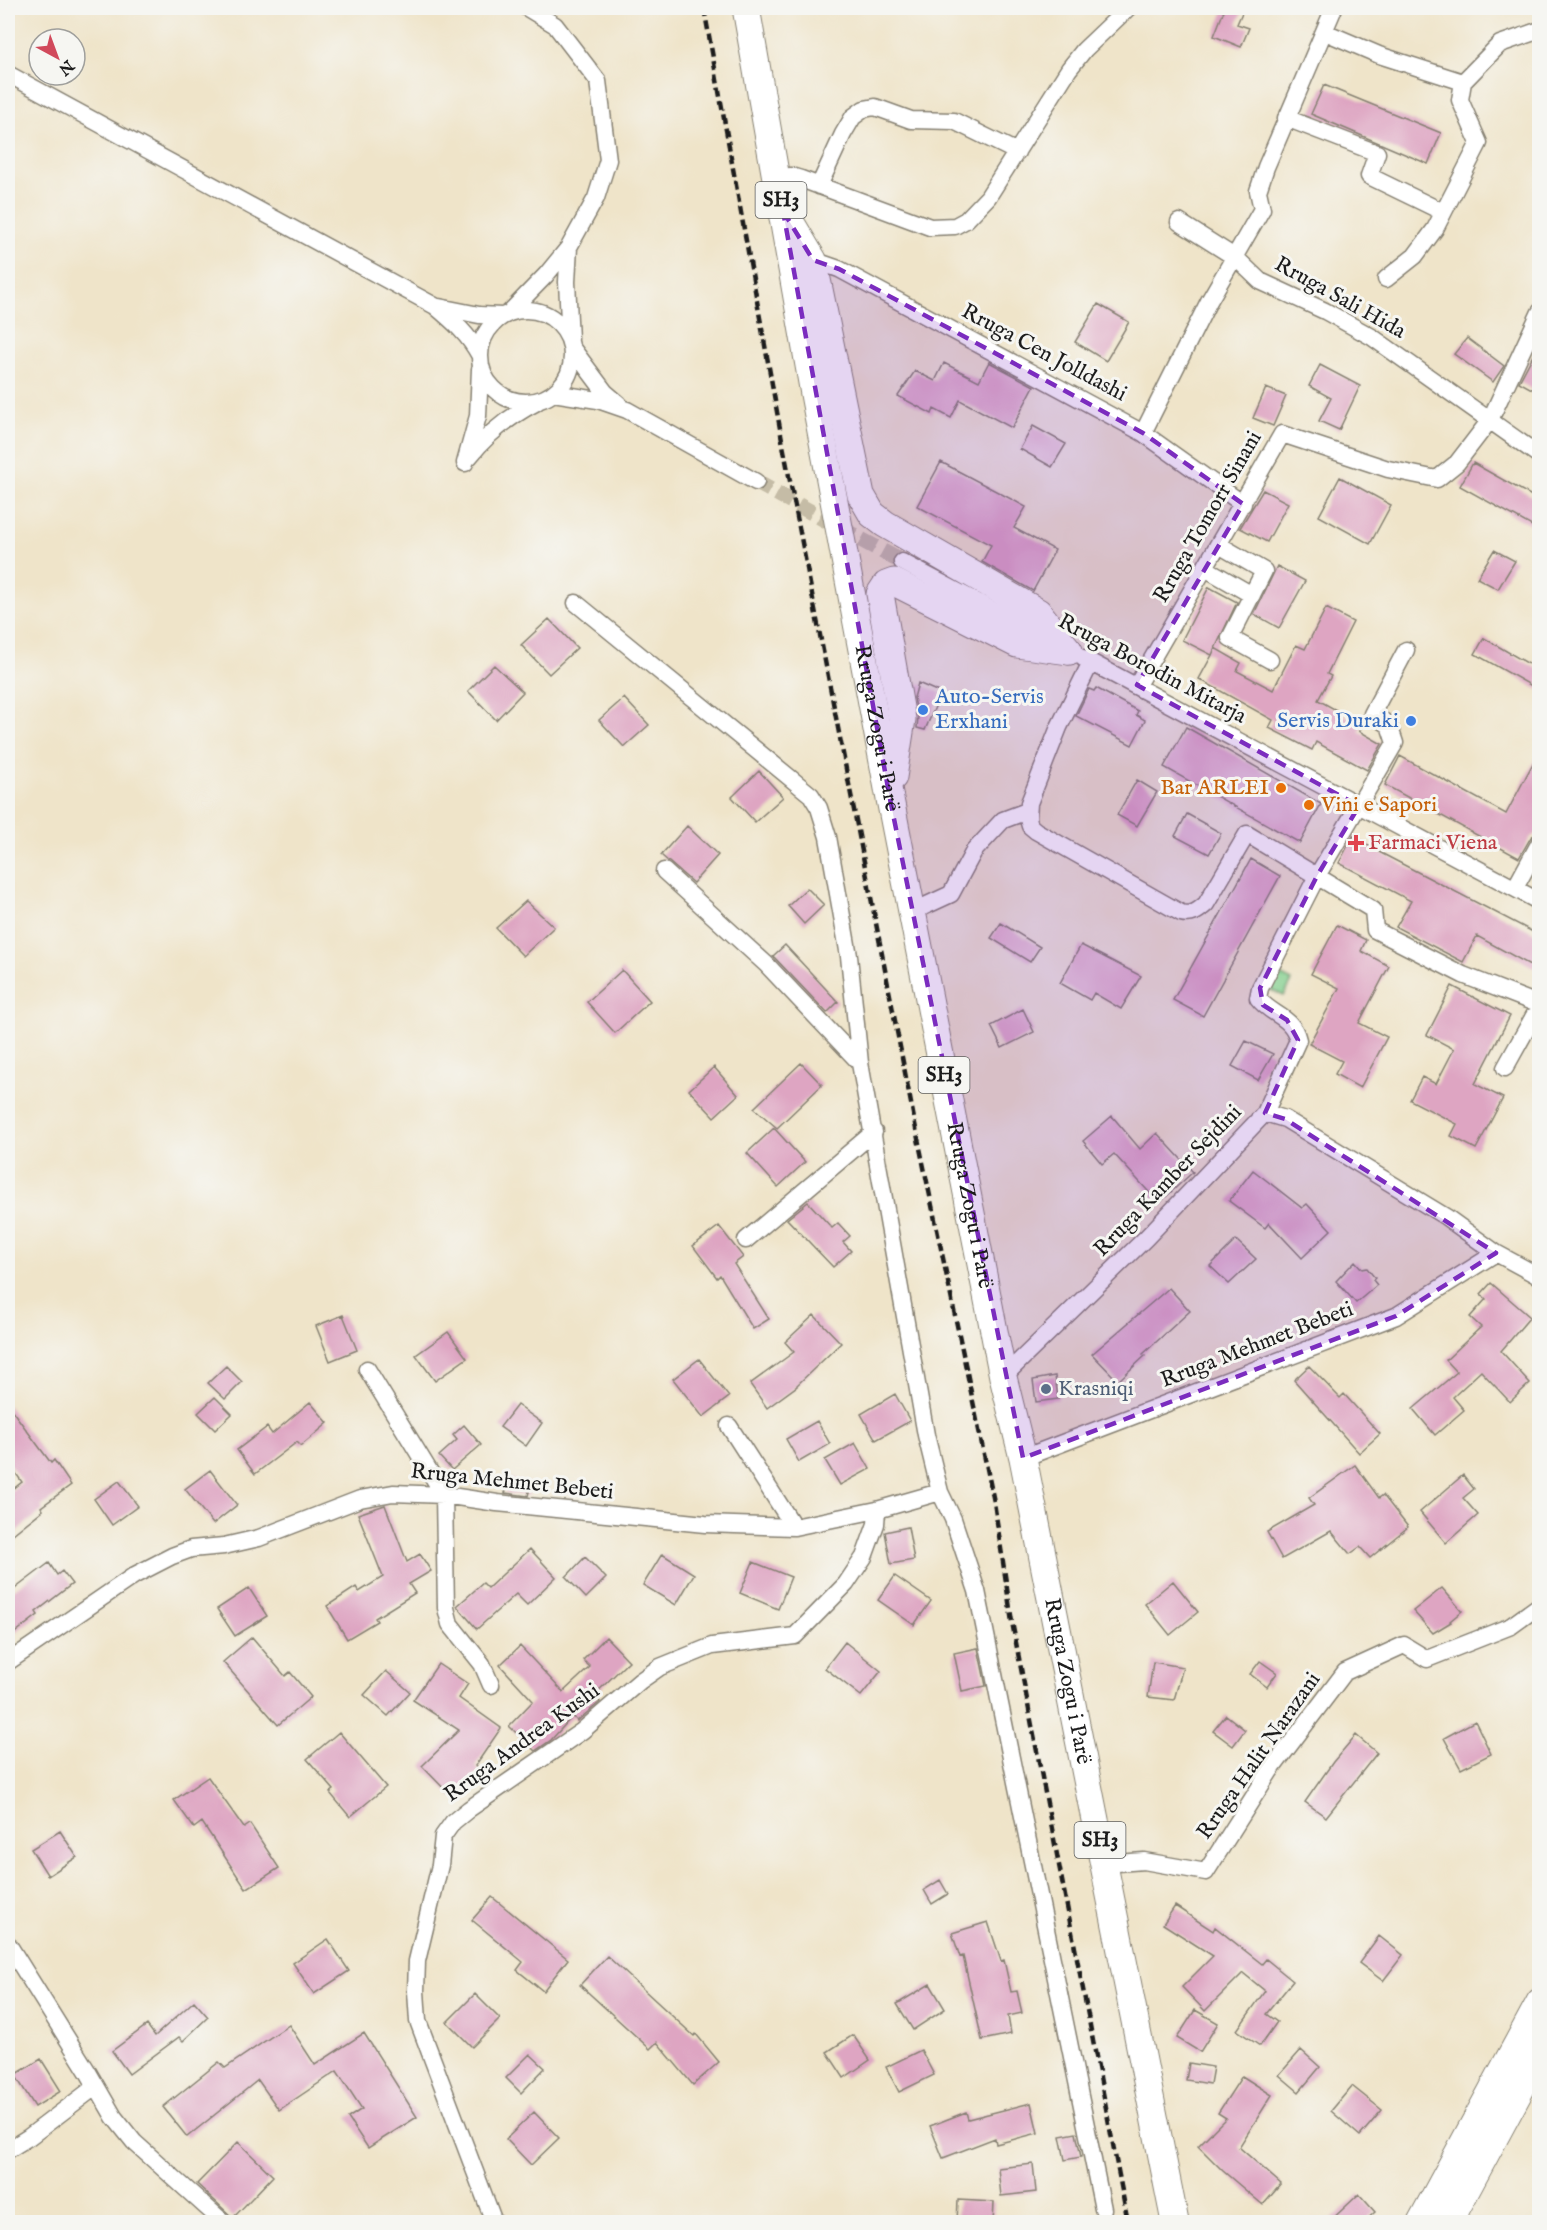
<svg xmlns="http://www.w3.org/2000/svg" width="1547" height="2230" font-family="'IM FELL English',serif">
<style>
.green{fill:#83cf8d;stroke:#507654;stroke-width:1.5}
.building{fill:#dea5c2}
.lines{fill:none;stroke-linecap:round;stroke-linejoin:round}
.street-tunnel{stroke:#c5bca6;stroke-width:16;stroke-dasharray:16 8;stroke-linecap:butt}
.street-casing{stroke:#868072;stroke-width:19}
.primary-casing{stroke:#868072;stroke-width:29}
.street{stroke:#fff;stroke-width:16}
.primary{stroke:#fff;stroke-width:27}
.rail{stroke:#1c1c1c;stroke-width:4.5;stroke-dasharray:9 4.5;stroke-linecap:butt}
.marked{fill:#7b2cbf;fill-opacity:0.2;stroke:#7b2cbf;stroke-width:4.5;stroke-dasharray:12 8;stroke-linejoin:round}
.shop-dot{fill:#3f7fe0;stroke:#f6f6f2;stroke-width:2}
.food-dot{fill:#e8710a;stroke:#f6f6f2;stroke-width:2}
.health-dot{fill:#e0444e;stroke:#f6f6f2;stroke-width:2}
.service-dot{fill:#5c6f8a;stroke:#f6f6f2;stroke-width:2}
.labels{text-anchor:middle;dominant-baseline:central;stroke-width:6;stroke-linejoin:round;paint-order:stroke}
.shield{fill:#f6f6f2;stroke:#5d5d5c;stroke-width:1.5}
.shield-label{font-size:21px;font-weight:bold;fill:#1c1c1c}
.street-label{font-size:22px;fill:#1c1c1c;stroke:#f6f6f2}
.shop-label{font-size:22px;fill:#366cbe;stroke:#f6f6f2;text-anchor:start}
.food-label{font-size:22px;fill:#c56008;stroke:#f6f6f2;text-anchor:end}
.health-label{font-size:22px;fill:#be3a42;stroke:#f6f6f2;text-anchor:start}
.service-label{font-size:22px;fill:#4e5e75;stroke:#f6f6f2;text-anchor:start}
</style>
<rect width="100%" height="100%" fill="#f6f6f2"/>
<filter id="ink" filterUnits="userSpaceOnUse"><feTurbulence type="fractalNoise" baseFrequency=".0167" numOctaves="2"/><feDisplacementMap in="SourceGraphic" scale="12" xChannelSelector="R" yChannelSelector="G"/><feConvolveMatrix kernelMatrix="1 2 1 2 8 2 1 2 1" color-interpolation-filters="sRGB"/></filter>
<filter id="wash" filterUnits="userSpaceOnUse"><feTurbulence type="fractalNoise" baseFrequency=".008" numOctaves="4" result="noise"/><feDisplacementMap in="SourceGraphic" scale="24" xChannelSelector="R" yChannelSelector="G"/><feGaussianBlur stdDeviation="1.35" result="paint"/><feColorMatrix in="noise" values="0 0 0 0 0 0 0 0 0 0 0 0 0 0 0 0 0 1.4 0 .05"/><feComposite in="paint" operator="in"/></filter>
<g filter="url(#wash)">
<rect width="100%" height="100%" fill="#efe4c9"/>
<!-- green -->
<path class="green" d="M1274 972 1292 981 1284 996 1266 988Z"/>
<g id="blocks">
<!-- building -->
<path class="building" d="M1225 8H1244L1237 24 1249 28 1241 47 1214 36Z
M1324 85 1441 133 1428 164 1311 114Z
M1098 304 1129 322 1106 361 1075 342Z
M1467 338 1504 366 1493 382 1454 354Z
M1539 344V393L1519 382Z
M989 362 1034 386 1012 428 960 400 951 418 934 409 932 414 898 396 915 371 935 381 944 363 979 381Z
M1320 365 1360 386 1339 430 1319 421 1331 398 1309 386Z
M1266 388 1286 396 1273 426 1253 418Z
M1033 426 1066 444 1052 467 1020 449Z
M941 462 1026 507 1014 528 1055 550 1033 591 982 562 991 545 917 506Z
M1473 463 1539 500V530L1460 486Z
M1340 477 1391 505 1370 544 1319 516Z
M1263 490 1288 503 1267 542 1240 528Z
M1494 550 1515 561 1498 589 1477 578Z
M1277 566 1305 581 1279 628 1254 614Z
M1209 587 1237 602 1212 655 1215 648 1241 663 1237 671 1273 690 1296 645 1305 649 1326 608 1353 622 1327 674 1331 676 1318 700 1363 725 1359 731 1382 744 1367 770 1316 742 1312 750 1269 728 1273 720 1199 679 1212 655 1182 640Z
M549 619 577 648 549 674 521 645Z
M1484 638 1539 670V690L1475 654Z
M494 665 523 692 496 720 468 691Z
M918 683 941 693 925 730 917 728 918 717 914 698Z
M1096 688 1138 711 1136 715 1145 720 1132 745 1076 716 1089 689 1094 691Z
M624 698 649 725 624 747 599 720Z
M1186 727 1321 804 1300 843 1164 767Z
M1539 752V832L1531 837 1519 858 1385 785 1400 756 1506 814Z
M759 771 783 797 755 822 732 797Z
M1137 780 1157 792 1137 826 1117 815Z
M1187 814 1221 833 1209 854 1175 836Z
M687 826 718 855 693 883 661 855Z
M1353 836 1379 852 1539 935V970L1477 936 1463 962 1396 927 1411 901 1339 863Z
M1251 859 1280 876 1203 1016 1173 1000Z
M807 888 824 905 804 924 788 906Z
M526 901 554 927 523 956 496 928Z
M1001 923 1040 947 1030 962 991 938Z
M1337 925 1366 940 1361 951 1389 966 1359 1023 1387 1037 1360 1088 1335 1074 1342 1061 1309 1044 1339 988 1311 974Z
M785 945 838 1002 827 1013 773 956Z
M1081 945 1141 976 1121 1009 1094 993 1090 1000 1060 983Z
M622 970 650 1001 615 1033 587 1002Z
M1452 986 1510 1016 1475 1084 1503 1098 1476 1149 1451 1136 1457 1124 1410 1100 1422 1077 1436 1084 1454 1049 1427 1035Z
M1023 1009 1034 1032 1002 1048 991 1026Z
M1246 1041 1273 1054 1258 1080 1232 1066Z
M801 1063 822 1085 777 1128 754 1108Z
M714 1067 738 1095 714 1117 689 1090Z
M1112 1116 1140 1149 1157 1133 1193 1172 1159 1203 1114 1154 1102 1164 1083 1141Z
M774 1128 805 1162 778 1187 747 1153Z
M1253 1170 1302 1208 1307 1204 1331 1230 1302 1258 1269 1223 1265 1228 1229 1201Z
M808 1202 832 1228 838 1223 850 1236 843 1242 851 1251 833 1267 787 1219Z
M719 1226 743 1257 734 1264 769 1319 753 1329 720 1275 717 1278 693 1246Z
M1236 1240 1256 1259 1229 1284 1210 1266Z
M1355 1261 1362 1269 1367 1268 1375 1278 1373 1280 1377 1285 1356 1303 1336 1281Z
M1491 1283 1530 1317 1501 1351 1530 1383 1510 1402 1481 1371 1453 1397 1464 1410 1435 1435 1413 1409 1457 1372 1446 1360 1481 1327 1470 1317 1486 1299 1481 1294Z
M1169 1288 1190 1311 1143 1354 1145 1356 1118 1381 1092 1354Z
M343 1315 357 1350 330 1361 316 1326Z
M814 1315 841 1343 797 1385V1386L767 1408 750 1384 794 1352 785 1342Z
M448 1332 467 1358 435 1381 416 1355Z
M699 1359 729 1397 703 1417 673 1379Z
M226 1366 242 1382 225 1399 208 1383Z
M1309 1366 1340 1398 1344 1394 1380 1434 1359 1453 1294 1380Z
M1055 1376 1058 1399 1036 1402 1033 1380Z
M895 1394 910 1421 876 1440 861 1414Z
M215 1397 232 1414 215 1430 198 1413Z
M310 1402 328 1423 301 1446 297 1442 255 1474 237 1450 267 1427 272 1434Z
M8 1405 51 1463 54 1460 71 1485 41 1507 43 1510 8 1538V1493L22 1482 8 1462Z
M517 1405 542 1423 526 1446 500 1427Z
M817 1421 830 1444 799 1462 786 1439Z
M464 1425 481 1445 452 1470 439 1456 457 1440 453 1435Z
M855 1443 870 1469 840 1485 825 1460Z
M1355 1465 1379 1498 1383 1495 1408 1527 1370 1558 1360 1547 1350 1554 1331 1531 1282 1559 1267 1532 1314 1505 1309 1498Z
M210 1470 237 1505 213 1524 185 1489Z
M1463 1475 1474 1489 1463 1498 1478 1515 1446 1543 1420 1512Z
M509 1479 531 1484 528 1496 505 1493Z
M119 1481 138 1506 112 1525 94 1499Z
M385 1505 407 1562 420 1554 431 1571 409 1584 415 1593 375 1618 377 1621 347 1639 327 1606 356 1587 359 1592 383 1577 358 1514Z
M908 1527 914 1560 891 1564 885 1532Z
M530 1549 556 1577 527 1605 516 1594 477 1629 457 1606 483 1583 488 1588Z
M662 1554 694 1574 676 1605 643 1585Z
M585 1557 606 1578 586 1598 566 1577Z
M753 1562 791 1577 778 1609 740 1593Z
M49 1563 57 1575 62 1571 72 1584 36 1612 38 1615 8 1638V1594Z
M895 1576 931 1601 914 1625 878 1600Z
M1173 1581 1198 1612 1170 1635 1145 1604Z
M249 1588 267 1616 235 1636 217 1609Z
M1442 1588 1462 1611 1450 1621 1451 1622 1433 1633 1413 1611Z
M252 1637 285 1676 290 1672 311 1697 278 1725 223 1662Z
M606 1637 629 1661 594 1695 600 1702 577 1721 573 1716 551 1740 535 1751 509 1726 533 1701 500 1665 520 1646 563 1692 590 1667 583 1660Z
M845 1642 881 1671 861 1696 825 1668Z
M978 1648 986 1686 962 1691 954 1653Z
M1260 1661 1277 1673 1267 1687 1250 1674Z
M1153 1662 1183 1667 1174 1700 1148 1697Z
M438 1664 468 1684 459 1698 501 1728 475 1766 479 1771 452 1797 422 1766 459 1730 413 1700Z
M386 1671 410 1692 388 1716 364 1695Z
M1226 1715 1245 1730 1233 1746 1213 1731Z
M1475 1721 1491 1754 1461 1769 1444 1738Z
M339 1732 386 1787 350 1817 330 1793 334 1790 307 1759Z
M1356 1735 1377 1753 1326 1817 1305 1802 1333 1762Z
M208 1777 244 1828 250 1824 279 1868 246 1889 202 1822 194 1828 174 1800Z
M60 1831 77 1857 48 1876 31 1849Z
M940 1880 948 1894 932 1904 924 1890Z
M492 1897 568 1959 543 1991 517 1970 523 1962 472 1920Z
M1175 1906 1213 1931 1215 1927 1262 1964 1266 1959 1293 1981 1266 2014 1277 2022 1260 2046 1237 2030 1265 1991 1243 1973 1205 2011 1182 1987 1213 1956 1163 1924Z
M988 1922 1001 1961 1004 1960 1011 1992 1017 1991 1022 2013 1008 2016 1011 2034 982 2040 963 1956 960 1957 952 1933Z
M1379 1936 1403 1955 1383 1981 1359 1963Z
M328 1939 349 1971 314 1994 293 1963Z
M607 1956 694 2036 696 2034 719 2062 693 2085 657 2042 650 2049 580 1985Z
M930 1984 945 2009 913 2030 897 2004Z
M475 1994 500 2019 472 2047 447 2022Z
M194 2001 208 2017 183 2041 179 2037 129 2074 112 2051 147 2025 155 2036Z
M1195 2010 1218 2023 1200 2052 1177 2038Z
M289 2025 315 2065 364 2033 417 2117 368 2148 348 2118 362 2109 337 2071 279 2110 258 2080 187 2137 163 2107 219 2062 225 2068Z
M853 2035 870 2060 844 2078 827 2052Z
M921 2050 934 2075 899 2092 886 2067Z
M1301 2050 1320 2067 1299 2092 1279 2075Z
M530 2054 545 2068 521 2093 506 2078Z
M41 2059 61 2091 35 2107 15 2075Z
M1189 2063 1213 2067 1210 2084 1186 2080Z
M1242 2076 1272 2095 1239 2147 1281 2184 1263 2205 1223 2171 1198 2146 1226 2118 1218 2113Z
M1352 2086 1382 2110 1360 2136 1331 2111Z
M1031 2103 1038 2133 996 2144 995 2138 943 2158 930 2126 966 2112 968 2119Z
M534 2112 559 2138 531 2165 506 2139Z
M1076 2133 1081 2157 1065 2160 1060 2136Z
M238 2142 273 2176 233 2218 197 2184Z
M1033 2164 1036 2192 1001 2196 998 2168Z
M1359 2194 1375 2212 1363 2223H1328Z
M958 2200 994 2202 993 2223H957Z"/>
</g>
</g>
<g filter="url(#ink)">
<use href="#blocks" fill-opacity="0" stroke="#868072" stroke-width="1.5"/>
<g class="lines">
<!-- street-tunnel -->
<path class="street-tunnel" d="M756 482 902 562"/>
<!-- street casing -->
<g class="street-casing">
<path id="street" d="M1325 32 1379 55 1463 82 1500 44 1540 30
M8 74 435 306C454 322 469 335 480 356
M1286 118 1377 153 1369 176 1443 212
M777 177 791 176 801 179 930 227 955 226 966 220 988 197 1069 69 1084 50 1128 8
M819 186 843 134 853 117 864 109 875 107 911 120 954 121 1017 152
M1179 222 1236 258 1260 281 1325 311 1372 337 1540 456
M569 247 567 282 570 339
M813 260 839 269 1143 433 1243 504
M1386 279 1415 256 1435 229 1479 143 1460 100 1463 82
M439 307 479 315 502 316
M480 356a46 46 0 1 1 92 0a46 46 0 1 1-92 0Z
M509 313 546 275 569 247 596 198 608 160 598 81 555 25 527 8
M572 348 605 392 619 404
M553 393 598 400 627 410 756 482
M1143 433 1209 301 1262 209 1258 191 1266 167 1334 8
M469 457C488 433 510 416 537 402
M465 463 478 416 480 369
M1219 545 1264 571 1230 638 1270 660
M902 562 1055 643
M1205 568 1252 595
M576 603 811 795 819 808 828 837 849 956 860 1063 926 1435 940 1492 953 1519 977 1591 1103 2209
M1083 658 1540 902
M1091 662 1059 727 1029 803 1028 819 1030 826 1036 831 1181 913C1192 916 1198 911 1206 904L1247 834 1373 910 1375 930 1463 975 1540 1005
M1137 685 1282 434 1388 469 1437 479 1457 463 1490 420 1540 312
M664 871 766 964 860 1063
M1515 888 1540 842
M912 912 951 894 974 851 1003 820 1027 811
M1505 1068 1540 1005
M1265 1113 1298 1040C1292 1015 1271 1016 1258 998L1260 988 1317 876 1395 743 1389 725 1372 714 1406 650
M746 1240 874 1132
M367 1369 444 1495 446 1608 450 1624 482 1664 491 1685
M1003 1377 1146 1238 1265 1113 1285 1119 1446 1217 1496 1253 1540 1277
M729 1426 794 1527
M1023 1458 1396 1316 1496 1253
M8 1662 135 1575 172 1556 191 1549 224 1546 259 1538 360 1499 393 1493 444 1495 497 1503 705 1524 794 1527 877 1510 940 1492
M1104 1864 1144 1861 1206 1872 1270 1771 1345 1672 1404 1645 1427 1659 1511 1626 1540 1605
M8 1944 88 2072 114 2117 134 2142 223 2222
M8 2150 29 2137 95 2087
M494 2222 418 2021 416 1991 417 1961 440 1865 443 1836 453 1822 469 1809 582 1731 640 1681 660 1667 712 1646 795 1636 846 1584 864 1557 876 1524 877 1510"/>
</g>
<!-- primary casing -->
<g class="primary-casing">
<g id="primary">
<path id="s1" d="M746 8 814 394 890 799 1003 1377 1023 1458 1175 2222"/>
<path d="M791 223 813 260 861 495 872 514 885 524 1038 612 1069 651"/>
<path d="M893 777 902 719 880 594 886 585 894 582 1017 644 1069 651"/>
<path d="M1421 2222 1540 2002"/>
<path d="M1449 2222 1540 2053"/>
</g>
</g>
<!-- street -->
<use href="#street" class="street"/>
<!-- primary -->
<use href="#primary" class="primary"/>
<!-- rail -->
<path class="rail" d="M704 8 783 445 916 1129 994 1502 1012 1622 1128 2222"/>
</g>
</g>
<!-- marked area -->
<path class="marked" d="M783 211 813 260 839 269 1143 433 1243 504 1137 685 1359 806 1317 876 1260 988 1263 1005 1287 1020 1298 1040 1265 1113 1285 1119 1496 1253 1396 1316 1023 1458 890 799Z"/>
<!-- markers -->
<g class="shop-dot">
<circle cx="923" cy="710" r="6"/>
<circle cx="1411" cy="721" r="6"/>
</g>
<g class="food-dot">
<circle cx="1281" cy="788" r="6"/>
<circle cx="1309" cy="805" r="6"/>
</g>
<path class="health-dot" d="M1353 834h6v6h6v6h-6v6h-6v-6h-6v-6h6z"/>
<circle class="service-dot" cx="1046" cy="1389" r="6"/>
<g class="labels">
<!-- shield labels -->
<g class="shield">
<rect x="755.5" y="182" width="51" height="36" rx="4.5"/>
<rect x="918.5" y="1057" width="51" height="36" rx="4.5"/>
<rect x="1074.5" y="1822" width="51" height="36" rx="4.5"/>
</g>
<g class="shield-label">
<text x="781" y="200">SH3</text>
<text x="944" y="1075">SH3</text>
<text x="1100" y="1840">SH3</text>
</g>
<!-- street labels -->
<g class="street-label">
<text transform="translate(1340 298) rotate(29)">Rruga Sali Hida</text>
<text transform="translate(1044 353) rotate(28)">Rruga Cen Jolldashi</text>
<text transform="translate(1208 517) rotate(-60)">Rruga Tomorr Sinani</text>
<text transform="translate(1152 669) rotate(28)">Rruga Borodin Mitarja</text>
<text stroke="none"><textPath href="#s1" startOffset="732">Rruga Zogu i Parë</textPath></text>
<text transform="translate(1168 1181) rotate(-46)">Rruga Kamber Sejdini</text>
<text stroke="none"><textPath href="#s1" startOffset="1218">Rruga Zogu i Parë</textPath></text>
<text transform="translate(1257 1345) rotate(-21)">Rruga Mehmet Bebeti</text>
<text transform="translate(512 1482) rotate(6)">Rruga Mehmet Bebeti</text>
<text stroke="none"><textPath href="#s1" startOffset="1704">Rruga Zogu i Parë</textPath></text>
<text transform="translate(522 1743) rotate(-36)">Rruga Andrea Kushi</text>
<text transform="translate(1259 1756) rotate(-55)">Rruga Halit Narazani</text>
</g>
<!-- shop labels -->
<g class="shop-label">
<text x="935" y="697">Auto-Servis<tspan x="935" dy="25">Erxhani</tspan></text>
<text x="1399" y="721" text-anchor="end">Servis Duraki</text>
</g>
<!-- food labels -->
<g class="food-label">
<text x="1269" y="788">Bar ARLEI</text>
<text x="1321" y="805" text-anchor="start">Vini e Sapori</text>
</g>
<!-- health labels -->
<g class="health-label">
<text x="1368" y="843">Farmaci Viena</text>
</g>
<!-- service labels -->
<g class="service-label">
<text x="1058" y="1389">Krasniqi</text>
</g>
</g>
<!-- margin -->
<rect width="1547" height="2230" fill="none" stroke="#f6f6f2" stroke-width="30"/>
<!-- north arrow -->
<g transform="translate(57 57) rotate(139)"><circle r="28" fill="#f6f6f2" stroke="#9f9f9c" stroke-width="1.5"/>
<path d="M0-4.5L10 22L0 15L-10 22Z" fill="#d1495b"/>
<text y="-9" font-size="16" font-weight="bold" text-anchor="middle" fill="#1c1c1c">N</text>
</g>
</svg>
